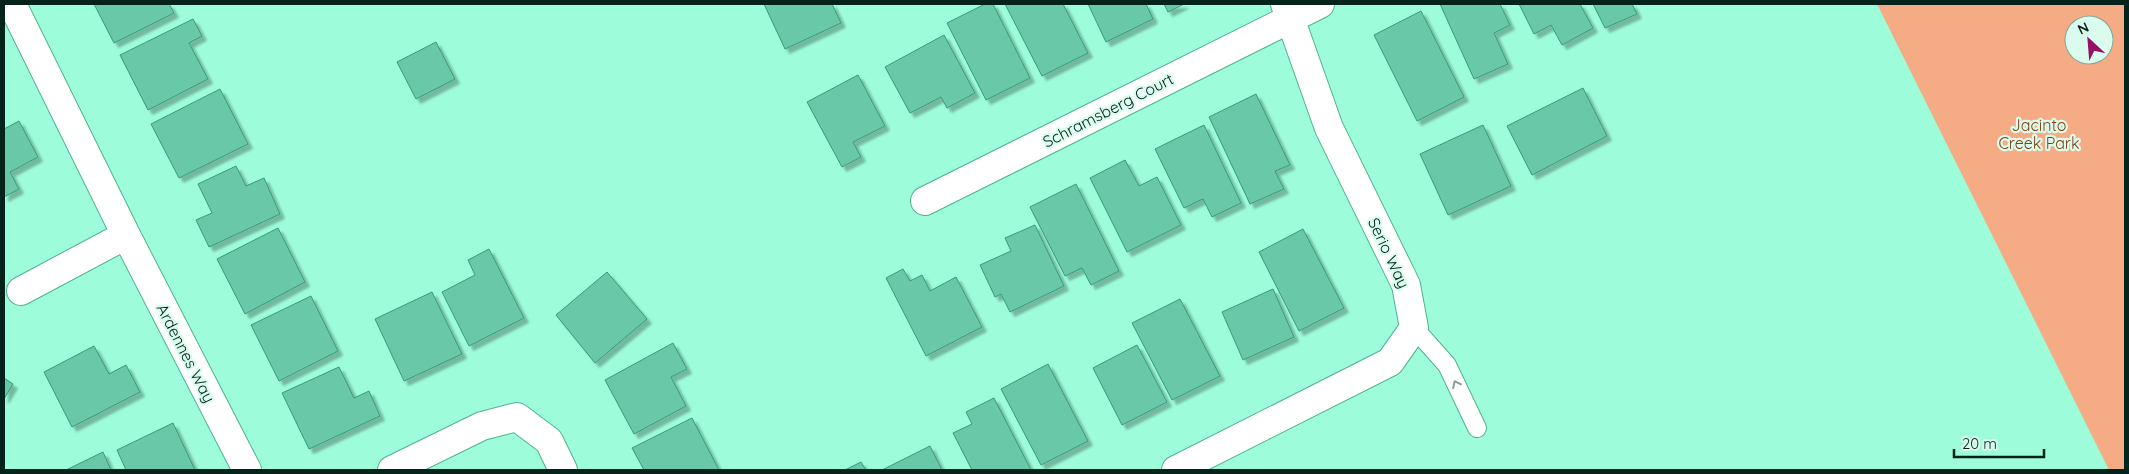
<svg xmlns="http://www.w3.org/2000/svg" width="2129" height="474" font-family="Quicksand,sans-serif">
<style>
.green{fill:#f5ac85;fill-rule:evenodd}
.building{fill:#68c8a8;stroke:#379a7c;filter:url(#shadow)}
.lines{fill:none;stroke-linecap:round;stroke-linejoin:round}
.lane-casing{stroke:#51b192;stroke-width:20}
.street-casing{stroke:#51b192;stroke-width:30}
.lane{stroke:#fff;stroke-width:18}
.street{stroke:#fff;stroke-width:28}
.oneway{stroke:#8e9c98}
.labels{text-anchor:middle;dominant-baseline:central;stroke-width:4.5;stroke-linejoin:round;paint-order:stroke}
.street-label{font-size:16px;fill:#04231a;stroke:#d9fcee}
.park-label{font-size:16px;fill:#843f0f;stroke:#d9fcee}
</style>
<defs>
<filter id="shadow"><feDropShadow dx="4.5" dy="4.5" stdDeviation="1" flood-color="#0004"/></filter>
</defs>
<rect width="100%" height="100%" fill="#9dfcda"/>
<!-- green -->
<path class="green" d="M1877 4H2125V470H2109ZM2074 25H2104V55H2074Z"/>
<!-- building -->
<path class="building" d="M94 4H169L174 13 114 43Z
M764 4H832L841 23 785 49Z
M985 4H993L1030 78 986 100 947 23Z
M1005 4H1063L1088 53 1042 76Z
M1088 4H1146L1153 19 1106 42Z
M1164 4H1184L1168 12Z
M1440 4H1500L1510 25 1494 33 1508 64 1474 79Z
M1519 4H1580L1593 28 1562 45 1551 25 1534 34Z
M1593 4H1632L1637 14 1605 28Z
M1421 11 1464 97 1417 121 1374 35Z
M193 19 202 36 189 43 208 79 148 110 120 55Z
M944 35 975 93 947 108 941 97 910 113 885 67Z
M436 42 455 79 416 99 397 62Z
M858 75 885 126 853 142 861 157 842 167 807 102Z
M1583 88 1607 136 1532 175 1507 126Z
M220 89 248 144 179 178 151 124Z
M1256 94 1290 165 1275 171 1284 189 1250 204 1209 117Z
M19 121 38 157 10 172 19 189 4 197V129Z
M1204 125 1241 203 1212 217 1203 199 1184 208 1155 149Z
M1483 125 1511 186 1448 215 1420 154Z
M1125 160 1139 186 1157 177 1181 225 1127 252 1090 178Z
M236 166 246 186 264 178 280 214 209 247 196 220 212 213 198 184Z
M1076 184 1119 271 1091 285 1082 268 1065 276 1030 207Z
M1035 225 1064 286 1010 312 1001 294 995 297 980 265 1011 251 1005 238Z
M278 228 305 282 245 314 217 259Z
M1303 229 1344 308 1299 331 1259 252Z
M489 249 524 318 469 346 442 292 475 275 468 260Z
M903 269 910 281 922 275 930 291 956 277 982 327 926 356 886 278Z
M607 272 647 319 595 363 556 315Z
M1273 289 1294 337 1243 360 1222 312Z
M432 292 462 354 404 381 375 319Z
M311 296 338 351 279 381 251 325Z
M1180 299 1220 376 1172 400 1132 323Z
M673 343 687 369 671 377 686 406 634 434 605 380Z
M1137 345 1167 402 1122 425 1093 368Z
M94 346 109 374 126 365 140 392 72 427 44 372Z
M1048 364 1088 441 1041 465 1001 389Z
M339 367 354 398 369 391 380 416 309 449 282 393Z
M4 378 13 384 4 399Z
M994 398 1031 470H972L953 433 972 424 966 412Z
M692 418 719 470H644L632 448Z
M173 423 195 470H126L117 450Z
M930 446 942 470H882Z
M103 452 111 470H66Z
M861 462 866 470H845Z"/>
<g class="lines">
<!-- lane casing -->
<g class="lane-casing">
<path id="lane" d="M1414 328 1447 365 1477 428"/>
</g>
<!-- street casing -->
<g class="street-casing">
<path id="street" d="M12 4 126 235 247 470
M925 201 1320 4
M21 291 126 235
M392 470 482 426 517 417 549 441 563 470
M1176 470 1390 362 1414 328 1406 285 1329 128 1285 4"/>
</g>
<!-- lane -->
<use href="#lane" class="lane"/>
<!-- street -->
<use href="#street" class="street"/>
</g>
<!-- one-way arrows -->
<defs><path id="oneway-chevron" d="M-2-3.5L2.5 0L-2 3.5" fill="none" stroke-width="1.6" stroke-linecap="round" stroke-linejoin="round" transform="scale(1.25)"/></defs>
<use class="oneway" href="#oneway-chevron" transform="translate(1456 384) rotate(-116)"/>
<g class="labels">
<!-- street labels -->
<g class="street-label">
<text transform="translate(1108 110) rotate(-27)">Schramsberg Court</text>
<text transform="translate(1389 253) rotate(65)">Serio Way</text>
<text transform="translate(186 353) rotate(63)">Ardennes Way</text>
</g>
<!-- park labels -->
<g class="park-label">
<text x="2039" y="125">Jacinto<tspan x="2039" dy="18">Creek Park</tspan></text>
</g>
</g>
<!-- border -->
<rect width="2129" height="474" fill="none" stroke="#04231a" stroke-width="10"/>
<!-- north arrow -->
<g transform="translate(2089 40) rotate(334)"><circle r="24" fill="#d9fcee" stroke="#84a599"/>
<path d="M0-4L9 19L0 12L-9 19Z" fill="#981065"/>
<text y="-8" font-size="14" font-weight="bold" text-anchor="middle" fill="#04231a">N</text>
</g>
<!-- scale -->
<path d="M1954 449v8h90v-8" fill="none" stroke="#04231a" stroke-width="2.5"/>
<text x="1962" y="449" font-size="15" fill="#04231a" stroke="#d9fcee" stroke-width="4" paint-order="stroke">20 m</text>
</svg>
